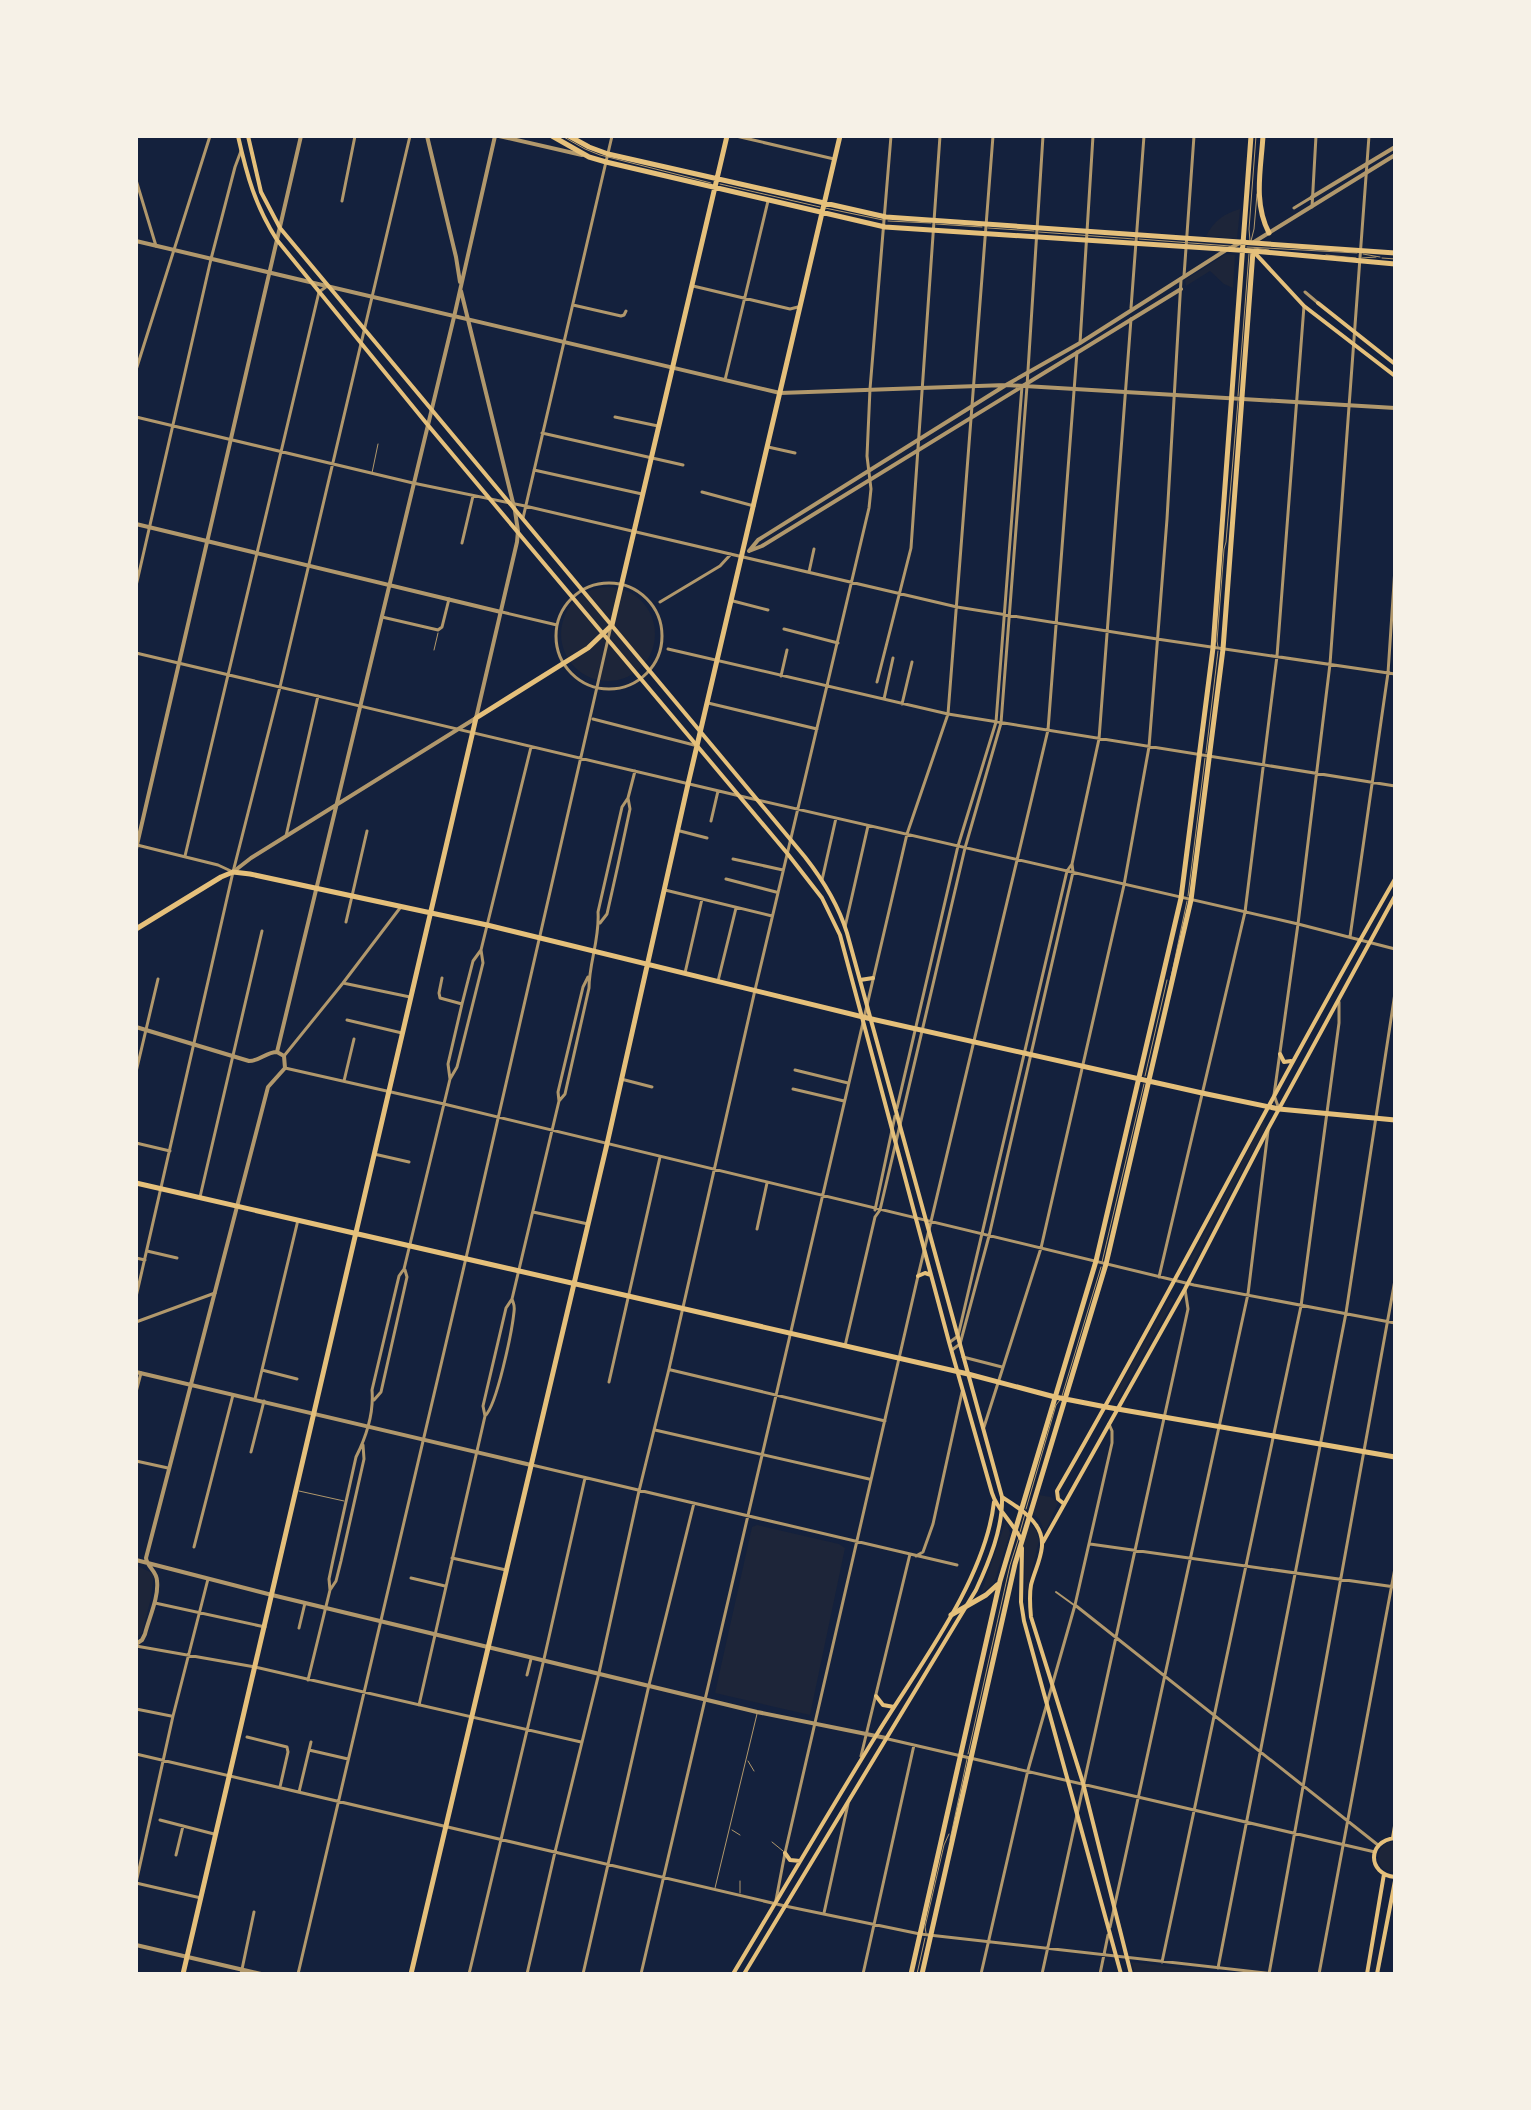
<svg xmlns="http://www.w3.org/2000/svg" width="1531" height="2110" font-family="Figtree,sans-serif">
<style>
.green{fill:#1d2539}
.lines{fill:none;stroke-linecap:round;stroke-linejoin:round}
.service{stroke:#b1986c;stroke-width:1}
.pedestrian{stroke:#b1986c;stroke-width:2}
.minor{stroke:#b1986c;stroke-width:3}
.tertiary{stroke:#b1986c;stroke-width:4}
.secondary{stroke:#e5c07b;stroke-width:4}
.primary{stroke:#e5c07b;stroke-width:5}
</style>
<rect width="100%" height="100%" fill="#14213d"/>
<!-- green -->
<path class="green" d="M1240 209 1237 239 1206 236C1214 221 1223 214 1240 209Z
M1226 254 1235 255 1233 288 1224 284 1210 271 1186 286 1185 280Z
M561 634a47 47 0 1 1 94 0a47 47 0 1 1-94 0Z
M1264 1120 1266 1128 1190 1268 1187 1266Z
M1170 1297 1174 1300 1117 1401 1112 1400Z
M1039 1495 1051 1497 1058 1503 1045 1532 1039 1519 1033 1513Z
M1006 1520 1010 1533 994 1583 981 1594Z
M1029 1523 1036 1530 1039 1540 1025 1600 1024 1539Z
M757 1525 839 1544 845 1548 810 1715 715 1693 752 1527Z
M136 1565 154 1574 151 1598 142 1633 136 1637Z
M1388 1842H1395V1873L1383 1869C1375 1859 1377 1849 1388 1842Z
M1131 1962 1234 1974H1135Z"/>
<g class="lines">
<!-- service -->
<path class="service" d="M562 136 585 149 600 155 711 183
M720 184 820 207
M825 208 883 220
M888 221 931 223
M936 224 982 227
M988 228 1034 231
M1039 232 1134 239
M1139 239 1230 246
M1250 241 1249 229 1256 136
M1251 241 1254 229 1257 194
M1247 247 1357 253
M1254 248 1269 250
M1363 254 1380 257
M1326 255 1356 258
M1362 258 1376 257
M1382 258 1395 259
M1238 396 1249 254
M372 473 378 444
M1218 647 1217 641 1224 549 1226 542 1238 401
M434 650 438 633
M1206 753 1218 651
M1188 896 1205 758
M1170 982 1187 901
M1145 1076 1167 980
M1102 1262 1144 1084
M1062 1396 1101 1267
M299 1491 344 1501
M1026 1509 1056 1405 1060 1400
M1020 1532 1025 1514
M968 1754 1010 1565 1019 1537
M748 1761 754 1771
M732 1830 740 1835
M950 1840 967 1759
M772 1842 783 1851
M740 1881V1893
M715 1888 757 1714
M926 1933 925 1927 944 1845 949 1834
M917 1974 925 1938"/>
<!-- pedestrian -->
<path class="pedestrian" d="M1056 1592 1074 1605"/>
<!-- minor -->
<path class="minor" d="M736 136 834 159
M136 180 156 246
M342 201 355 136
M1312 207 1316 136
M1294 208 1312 197
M1184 276 1194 136
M693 286 790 309 798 307
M1305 292 1318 303
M573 305 621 316 624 315 626 311
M1131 308 1144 136
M1080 343 1093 136
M136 370 210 136
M725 380 768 201
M136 417 413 483 525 506 957 607 1157 639 1395 674
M615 417 658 426
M542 433 683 465
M768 447 795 453
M534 470 642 494
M702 492 754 506
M523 518 612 136
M462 543 473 496
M809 572 814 549
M556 636a53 53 0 1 1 106 0a53 53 0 1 1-106 0Z
M136 586 211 259 235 167 241 151
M733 601 768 610
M660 602 720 566 731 554
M502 612 557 625
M382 617 438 630 442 627 449 599
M784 629 838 643
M668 649 948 714 1395 786
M136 653 740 796 1298 924 1395 949
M781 676 787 650
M877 682 911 548 940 136
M884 699 893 658
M708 703 817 729
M902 704 912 662
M593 719 694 745
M711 821 718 791
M680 831 707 838
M286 836 318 696
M137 845 218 865 233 872
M185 856 319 292 327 286
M733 859 783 870
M726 879 776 892
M822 880 836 818
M665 890 772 916
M346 922 367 831
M600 923 607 914 618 865 630 809 628 798 635 771
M845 927 868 826
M1350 937 1388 673 1395 568
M685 973 702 899
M442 978 439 993 440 998 462 1004
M718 981 736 908
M343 983 410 997
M347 1020 402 1033
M284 1056 343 983 400 908
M285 1068 444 1104 1194 1285 1395 1323
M795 1070 848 1083
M136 1072 158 979
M450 1079 448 1064 462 1004 473 961 481 950
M621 1079 652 1087
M344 1081 354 1039
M793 1089 844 1101
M559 1101 565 1094 589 988C589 963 600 938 598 912L622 807 628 798
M897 1108 958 846 996 722 1022 386
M1279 1109 1274 1095 1298 924 1330 664 1369 136
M136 1143 170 1151
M374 1154 409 1162
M200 1197 262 931
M875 1210 895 1116
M533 1212 588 1224
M875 1217 880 1210 965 848 1001 723 1027 386 1043 136
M757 1229 767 1183
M147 1251 177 1258
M136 1258 145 1260
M1159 1277 1245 912 1277 656 1304 306
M136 1297 233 872 280 687 410 136
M136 1322 215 1293
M950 1342 958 1336 1067 871 1072 864
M845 1346 875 1217
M952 1350 960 1344 989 1236 1073 872 1072 864 1099 739 1131 319
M963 1357 1002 1367
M262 1370 297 1379
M671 1370 885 1421
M609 1382 660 1157
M136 1392 141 1373
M255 1399 298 1220
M374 1400 381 1392 407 1277 405 1270
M485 1416 483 1406 506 1308 512 1299 559 1101 558 1092 583 987 588 977
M984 1427 1041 1248 1124 885 1149 747 1167 519 1181 280
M655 1430 869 1479
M251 1452 264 1401
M136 1461 168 1468
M532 1465 957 1565
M1090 1544 1395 1587
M194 1547 233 1395
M916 1556 923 1552 933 1524 962 1392
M452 1558 506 1570
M411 1578 445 1586
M330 1590 329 1579 333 1560 356 1457C366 1437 374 1413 372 1390L399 1276 404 1269 450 1079 457 1067 483 963 481 950 531 747
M155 1603 265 1627
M1075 1605 1378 1845
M299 1628 305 1603
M136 1646 255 1667 581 1742
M527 1675 531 1659
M308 1680 330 1590 336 1581 341 1561 364 1459 363 1445
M419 1705 485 1416C497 1405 512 1331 514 1312 515 1305 514 1305 512 1299
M136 1709 171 1716
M247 1737 287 1747 288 1752 280 1787
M888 1739 1375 1852
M309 1750 348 1759
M136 1754 785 1906 920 1934 1274 1974
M861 1756 910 1554
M299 1792 311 1742
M160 1820 214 1834
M176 1855 183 1826
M201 1898 136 1883 173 1716 208 1579
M776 1900 785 1853 918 1276 1048 730 1077 352
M824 1913 848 1804
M1110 1927 1248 1294 1268 1131
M1162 1962 1301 1306 1339 1023V1002
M1218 1968 1346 1313 1395 993
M241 1974 254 1912
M298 1974 466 1258 611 626
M469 1974 544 1659 585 1478
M527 1974 555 1852 599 1673 639 1491 669 1369 755 990 869 508 871 489 867 456 870 389 891 136
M583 1974 649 1685 694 1503
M641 1974 907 834 948 714 993 136
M863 1974 914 1745
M981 1974 1028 1770 1075 1605 1112 1443V1431L1109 1424
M1042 1974 1188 1309 1185 1289
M1100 1974 1108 1935
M1269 1974 1395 1280
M1319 1974 1395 1568"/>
<!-- tertiary -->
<path class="tertiary" d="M427 136 456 257 460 282
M499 136 582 155
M1312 197 1395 147
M136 241 780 393 1006 385 1395 408
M1254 242 1395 155
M136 524 501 612
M749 551 758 540 1006 385 1080 343 1226 250 1240 243
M749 551 762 546 1181 289
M136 849 301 136
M233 872 251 858 476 718 517 542 518 531 515 511 461 291
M136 1027 249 1061C260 1061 266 1052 277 1052
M277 1052 454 317 495 136
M136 1372 531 1465
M136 1560 272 1595 757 1712 886 1738
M136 1644 142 1640 145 1634C149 1618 159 1597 157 1581 157 1571 147 1567 146 1558L268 1087 285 1068 284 1056 277 1052
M136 1945 261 1974"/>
<!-- secondary -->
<path class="secondary" d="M238 136C247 176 255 205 277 240L427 424 787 853 822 898 840 935 949 1342 992 1493C997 1510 1013 1523 1021 1539
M248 136 261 192 280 228 805 857C823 880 838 904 847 933L1002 1497C1003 1528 989 1562 976 1590L744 1974
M1253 251 1304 306 1395 376
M1318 303 1395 364
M860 980 873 978
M1280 1054 1284 1062 1291 1061
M918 1276 925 1273 931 1275
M1002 1497C1014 1505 1028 1513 1036 1525 1050 1544 1036 1565 1031 1585 1029 1596 1030 1606 1031 1617L1083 1783 1131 1974
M1063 1503 1058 1499 1057 1491C1174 1289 1278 1081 1395 879
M1043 1542 1185 1289 1268 1129 1395 896
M1022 1548 1021 1602 1024 1621 1121 1974
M876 1696 883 1705 894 1707
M1393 1838 1395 1826
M1395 1838C1367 1841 1367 1874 1395 1877
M785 1853 790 1860 800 1861
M733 1974C781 1894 828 1813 877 1734 918 1667 985 1581 994 1502
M1367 1974 1384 1874
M1377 1974 1395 1881"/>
<!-- primary -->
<path class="primary" d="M552 136 589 157 606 162 885 227 1253 251 1395 264
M569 136 589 147 608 154 886 217 1395 253
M1263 136C1261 169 1253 202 1269 233
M136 929 221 877 233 872 250 874 487 925 863 1017 1202 1093 1279 1109 1395 1120
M136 1183 968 1374 1055 1397 1106 1407 1395 1457
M951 1615 986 1595 997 1585
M183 1974 476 718 588 648 612 625 727 136
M411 1974 607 1144 688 784 840 136
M911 1974 1000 1581 1096 1261 1181 898 1213 648 1251 136
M922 1974 1015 1564 1106 1264 1191 900 1223 649 1253 251"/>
</g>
<!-- border -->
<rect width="1531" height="2110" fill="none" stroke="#f6f1e7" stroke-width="276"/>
</svg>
